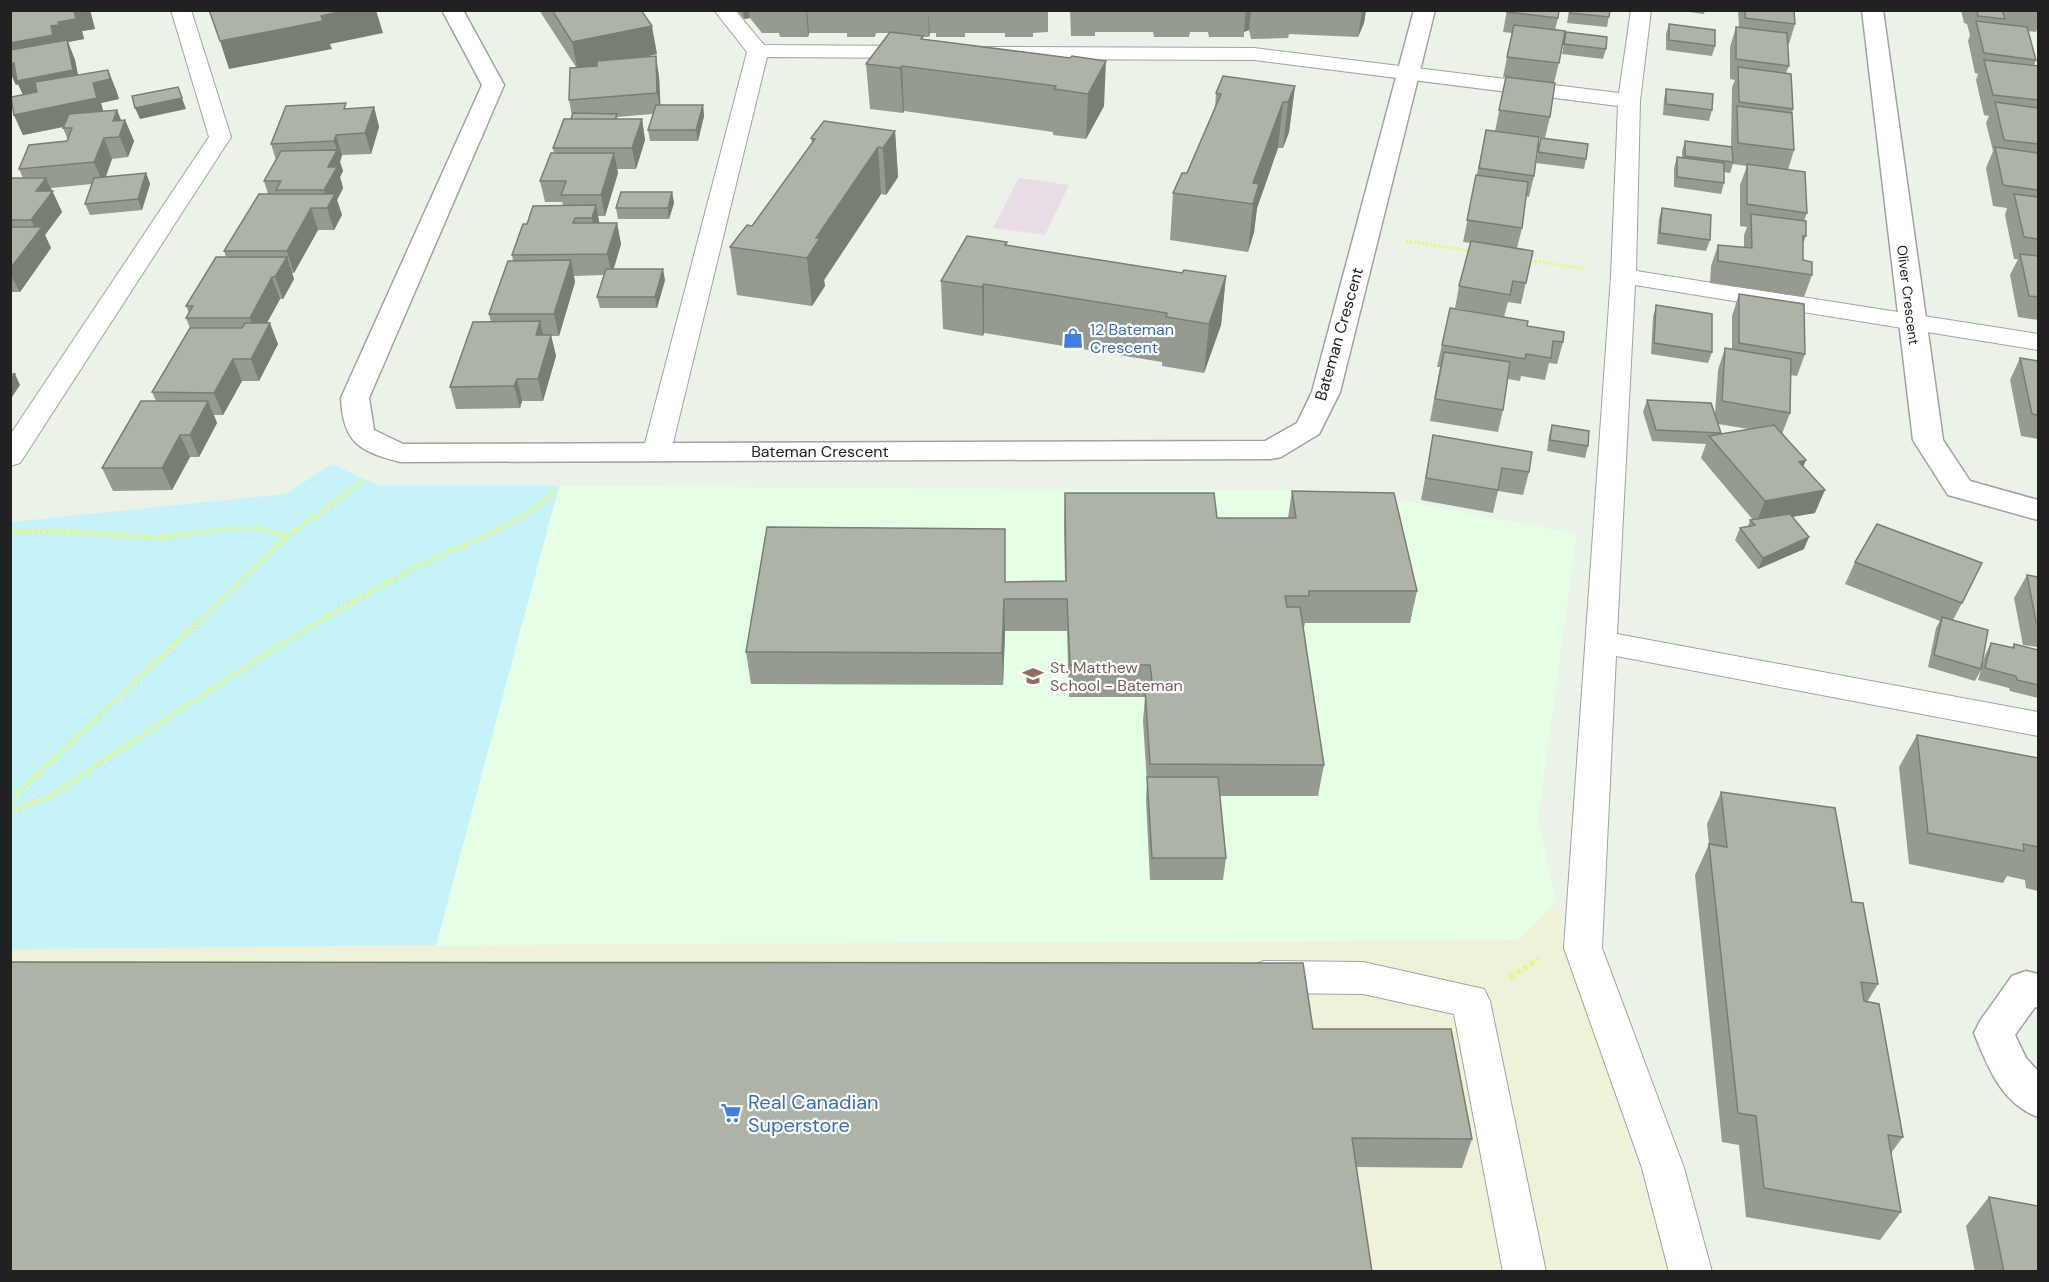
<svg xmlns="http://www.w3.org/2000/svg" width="2049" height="1282" font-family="'DM Sans',sans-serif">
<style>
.commercial{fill:#eff2d8}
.education{fill:#e4ffe6}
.park{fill:#c6f2fa}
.plaza{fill:#e8dce7}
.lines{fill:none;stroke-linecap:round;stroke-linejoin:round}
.lane-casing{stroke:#a2a2a2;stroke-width:2}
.street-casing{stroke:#a2a2a2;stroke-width:3}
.path-far2{stroke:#e2fb6f;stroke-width:3;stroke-dasharray:2 2;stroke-linecap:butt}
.path-far1{stroke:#e2fb6f;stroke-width:4;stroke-dasharray:3 3;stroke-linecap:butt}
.path{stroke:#e2fb6f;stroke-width:4.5;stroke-dasharray:4 4;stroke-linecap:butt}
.lane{fill:#fff;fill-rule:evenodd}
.street{fill:#fff;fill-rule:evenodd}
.wall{fill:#959b90;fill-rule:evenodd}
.shaded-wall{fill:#797e75}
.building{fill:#adb4a7;stroke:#797e75;stroke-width:1.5}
.labels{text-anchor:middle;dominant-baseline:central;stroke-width:4.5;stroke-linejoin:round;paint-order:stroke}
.far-street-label{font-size:14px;fill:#212121;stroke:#fff}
.shop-label{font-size:16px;fill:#366cbe;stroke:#fff;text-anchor:start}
.street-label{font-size:16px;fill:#212121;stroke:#fff}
.education-label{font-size:16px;fill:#785e54;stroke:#fff;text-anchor:start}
.near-shop-label{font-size:20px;fill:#366cbe;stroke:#fff;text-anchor:start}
</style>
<rect width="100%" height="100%" fill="#ebf2e8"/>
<!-- commercial -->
<path class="commercial" d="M1556 901 1668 1271H11L10 949 1518 940Z"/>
<!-- education -->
<path class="education" d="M559 486 1352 491 1577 534 1538 819 1556 901 1518 940 436 945Z"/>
<!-- park -->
<path class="park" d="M332 464 377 485 559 486 436 945 11 949V522L286 494Z"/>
<!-- plaza -->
<path class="plaza" d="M1019 178 1069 185 1045 235 993 228Z"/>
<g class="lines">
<!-- lane casing -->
<g class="lane-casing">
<path id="lane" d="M171 10H191L231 137 20 463 10 466V435L209 137Z
M714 10H735L764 45 917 46 924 48 927 52 924 56 917 58 767 57 671 451 667 457 657 460 647 457 643 451 747 52Z
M1631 10H1651L1640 101 1636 271 2038 334V350L1635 285 1617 634 2038 712V736L1616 656 1602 948 1684 1168 1712 1272H1669L1642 1168 1564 948 1611 276 1618 106 1254 60 985 59 978 57 975 53 978 49 985 47 1254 48 1619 93Z
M1264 961 1363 962 1484 989 1490 1001 1546 1272H1503L1454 1014 1363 994 1264 993 1251 988 1245 977 1251 966Z"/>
</g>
<!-- street casing -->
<g class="street-casing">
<path id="street" d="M442 10H463L504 85 369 398 374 430 403 444 1265 441 1297 423 1312 392 1414 10H1435L1340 392 1319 434 1281 457 1271 459 401 462C360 452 343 443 341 398L482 85Z
M1862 10H1883L1943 440 1970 481 2038 500V520L1948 495 1913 440Z
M2026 971 2038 974V1008L2035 1007 2015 1035 2026 1058 2038 1071V1117C2001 1103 1988 1067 1974 1033L1980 1021 2012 976Z"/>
</g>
<!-- path-far2 -->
<path class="path-far2" d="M1406 241 1472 251
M1527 260 1585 269"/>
<!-- path-far1 -->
<path class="path-far1" d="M10 531H54L156 538 228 529 260 528 287 537
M73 741 287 537 364 480
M134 741C226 679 319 618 417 567 460 544 523 526 556 490"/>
<!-- path -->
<path class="path" d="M10 801 75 739
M10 812 53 795 136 739
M1510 977 1539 959"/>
<!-- lane -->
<use href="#lane" class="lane"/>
<!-- street -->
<use href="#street" class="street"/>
</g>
<!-- wall -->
<path class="wall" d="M17 10H90L95 29 82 31 84 39 68 42 75 60 78 75 108 70 116 90 119 99 101 103 103 111 117 110 121 121 125 120 134 141 128 157 112 159 106 177 146 173 150 184 142 210 90 215 85 204 92 184 51 188 62 212 45 235 51 248 20 292H10V178H23L19 169 67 141 68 140 63 128 64 127 23 135 14 115 23 95 18 84 16 85 10 72V12Z
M539 10H641L657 54 644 57 659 76 660 105H703L704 116 698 141H650L648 130 653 114 617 117 618 119H642L645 140 636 169H617L618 173 605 216H598L599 223H617L621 244 613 269 665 280 657 308H600L597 297 604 275 574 276 575 282 559 336H551L556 356 543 401H522L520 408 456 409 450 387 491 322 489 314 513 261 512 255 527 224 563 205 562 202H545L540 181 554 153 553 148 572 116 569 100 576 67Z
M737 10H1048V32L1033 33V37H1005V33H965V37H936V33H930L929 37H923V39L1070 58 1104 106 1086 139 1053 135V132L904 111 903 113 870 109 866 64 889 33H876L875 37H847V33H809L808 37H780L779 33H762L750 18 744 19Z
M1070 10H1366L1364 23 1358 37 1289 34 1288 38 1251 39 1249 30 1244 32V37H1209L1208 32H1190L1189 37H1154L1153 32H1095V36H1071Z
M1507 10 1558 18 1555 30 1559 63 1554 83 1550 117 1545 138 1495 131 1506 77H1503L1512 33 1503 32Z
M1569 10H1610L1607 27 1567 23Z
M1675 10H1705L1704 14Z
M1738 10H1794L1795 24 1789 44H1787L1789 66 1786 73 1793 109 1792 113 1794 150 1788 170 1807 213 1804 221 1806 236 1803 244V260L1812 275 1804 297 1710 283 1711 266 1718 245 1744 247V235L1747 227 1740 226V185L1747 166 1733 164 1730 173 1724 172V183L1721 194 1674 187V168L1677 157 1682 158V151L1685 141 1731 147 1732 87 1735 80 1730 79V47L1736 27H1739Z
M1961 10H2038V26L2036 32 2028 31 2036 60 2034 66 2038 70V320L2018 317 2010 275 2018 259H2014L2005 215 2007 208 1993 206 1986 168 1993 151 1986 123 1989 116 1984 115 1976 80 1978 74 1975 73 1968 41 1970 35 1967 24 1964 23Z
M1669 24 1715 46 1712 56 1666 50V34Z
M1566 32 1606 49 1603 59 1562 54Z
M1295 86 1289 132 1283 148H1278L1257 208 1254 232 1248 252 1170 240 1173 193 1187 173 1215 109 1216 93Z
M1666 89 1712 110 1709 121 1663 115 1664 99Z
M374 107 379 127 371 154 342 155 340 162 343 171 340 177 343 188 337 200 342 215 334 230H318L294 273H292L294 279 283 299H280L267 323 278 344 259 381H242L223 415H214L217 423 199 457H190L172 490 113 491 102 468 156 401 152 392 190 328 186 318 189 313 186 306 226 257 224 251 268 194 264 181 276 160 271 144Z
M1486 130 1534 176 1529 197 1526 196 1522 228 1517 248 1533 251 1521 304 1508 302 1504 317 1455 308 1459 286 1471 243 1463 242Z
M895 131 898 177 886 195 881 194 824 280 825 286 812 306 737 295 730 247 752 226 812 144 811 138Z
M1541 138 1586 159 1584 169 1536 163Z
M672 192 674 203 669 219H618L616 208Z
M1662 208 1710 240 1706 251 1657 244 1659 219Z
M1007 242V245L1182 273 1226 276 1221 325 1204 373 1162 366V362L984 333 983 336 943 329 941 281Z
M1739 294 1805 354 1797 376 1790 375V413L1782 434 1803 466 1815 513 1792 517 1804 549 1758 569 1735 540 1740 528 1748 527 1750 520H1753L1701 458 1706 444 1652 441 1643 412 1647 400 1715 414 1718 370 1725 348 1732 349V316ZM1718 424 1749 429 1721 434Z
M1656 305 1712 352 1708 363 1651 354 1653 317Z
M1450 308 1527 326 1563 342 1557 364 1549 363 1545 380 1521 376 1520 381 1508 379 1503 410 1498 432 1430 421 1440 367H1437Z
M2020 358 2038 361V439L2021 436 2010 380Z
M1552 425 1588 446 1585 458 1547 451 1549 436Z
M1433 435 1529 472 1523 495 1498 491 1493 513 1421 500Z
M1292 491 1417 591 1410 623H1305L1304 628H1303L1324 765 1318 796H1220L1226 858 1223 880H1150L1146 799 1147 783 1143 721 1145 697H1069L1067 631H1005L1003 685 751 684 746 652 1005 582 1065 581 1064 524 1065 493 1217 518H1288Z
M1855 562 1962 603 1953 620 1982 665 1985 655 1991 643 2012 648 2014 644 2038 650V698L2010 691 2009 688 1978 680 1981 670 1975 681 1928 667 1936 628 1940 621 1845 584Z
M2027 575 2038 577V647L2023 645 2014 598Z
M1917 735 2038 758V891L2026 888 2025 880 2007 876 2003 883 1909 864 1899 767Z
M1721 792 1852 902 1878 984 1867 1002 1903 1137 1891 1153 1901 1212 1880 1240 1746 1217 1739 1145 1722 1142 1695 875 1709 844 1707 824Z
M1313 1029 1472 1139 1462 1168 1357 1167Z
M1989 1197 2038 1272H1975L1966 1226Z"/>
<!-- shaded-wall -->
<path class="shaded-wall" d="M79 10H90L95 29 82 31 84 39 68 42 75 60 81 90 26 101 18 84 16 85 10 72V43L51 26 74 11Z
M348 10H376L383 33 330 44 332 49 229 69 220 41 321 16Z
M743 10H749L750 18 744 19Z
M806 10H807L809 33 808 37Z
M928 10 930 33 929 37Z
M1246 10H1251L1249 30 1244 32Z
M1362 10H1366L1364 23 1358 37Z
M652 26 657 54 578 71 572 42Z
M656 56 659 76 661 113 657 93Z
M1106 61 1104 106 1086 139 1088 94Z
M902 66 904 111 903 113 900 68Z
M108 70 116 90 119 99 101 103 105 118 23 135 14 115 93 83Z
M1295 86 1289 132 1283 148 1288 102Z
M178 87 186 109 140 119 135 108Z
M1283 102 1278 148 1257 208 1254 232 1248 252 1253 204V183Z
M703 105 704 116 698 141 696 130Z
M374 107 379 127 371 154 365 133Z
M117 110 123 125 125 120 134 141 128 157 113 121Z
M642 119 645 140 636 169 632 148Z
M895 131 898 177 886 195 883 148Z
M336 135 342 155 340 162 343 171 340 177 343 188 337 200 342 215 334 230 327 208 329 205 324 190 328 167 337 151 334 141Z
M104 138 112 159 103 183 94 162Z
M878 147 881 194 824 280 825 286 812 306 807 258 816 238Z
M614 153 618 173 605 216 601 195Z
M146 173 150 184 142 210 138 199Z
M46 178 62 212 45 235 51 248 20 292 10 274V269L37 233 31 220 36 191Z
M672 192 674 203 669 219 668 208Z
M596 205 600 226 596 239 592 218Z
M311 208 318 230 294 273 287 251Z
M617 223 621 244 612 275 607 254Z
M287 257 294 279 283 299 275 277Z
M571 260 575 282 559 336 554 314Z
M663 269 665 280 657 308 655 297Z
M1226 276 1221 325 1204 373 1209 324Z
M272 277 280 299 258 339 250 318Z
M984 284V333L983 336 982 287Z
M540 321 545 343 536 335Z
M270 323 278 344 259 381 251 359Z
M551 335 556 356 543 401 538 379Z
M233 359 242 381 223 415 214 393Z
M15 374 20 385 10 400V380Z
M517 379 522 401 520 408 514 386Z
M208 401 217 423 199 457 190 435Z
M180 435 190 457 172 490 162 468Z
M1806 460 1797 482 1799 462Z
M1825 490 1815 513 1756 523 1765 501Z
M1809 537 1804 549 1758 569 1763 558Z
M1004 599 1005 631 1003 685 1002 653Z"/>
<!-- building -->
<path class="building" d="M17 10H79L74 11 76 19 58 22 59 25 51 26 53 35 10 43V12Z
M209 10H348L321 16 323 21 220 41Z
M552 10H641L652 26 572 42Z
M1507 10H1559L1558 18 1507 12Z
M1570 10H1610L1609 17 1570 13Z
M1745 10H1794L1795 24 1745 18Z
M1977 10H2002L2005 19 1978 16Z
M1976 21 2027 27 2036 60 1984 53Z
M1669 24 1715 30V46L1669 40Z
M1514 25 1565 31 1559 63 1507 57Z
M1736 27 1787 33 1789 66 1736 59Z
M890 32 923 36 921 39 1070 58 1072 56 1106 61 1088 94 1054 89 1056 86 902 66 900 68 866 64Z
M1566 32 1607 37 1606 49 1564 44Z
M67 40 73 70 17 81 14 63 10 64V50Z
M656 56 657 93 569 100 570 68 597 66V61Z
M1984 60 2038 66V100L1993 95Z
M1738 67 1791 74 1793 109 1739 102Z
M108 70 110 79 93 83 97 98 14 115 11 97 37 92 35 82Z
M1223 76 1295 86 1288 102H1283L1253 183 1259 184 1253 204 1173 193 1182 173H1187L1221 94 1216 93Z
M1506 77 1555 83 1550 117 1499 110Z
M178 87 182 98 135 108 132 96Z
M1666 89 1713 94 1712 110 1666 104Z
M1995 102 2038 108V144L2004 140Z
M346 103 344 109 374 107 365 133 336 135 334 141 271 144 286 106Z
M656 105H703L696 130H648Z
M1737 106 1792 113 1794 150 1738 143Z
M117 110 113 121 125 120 119 137 104 138 94 162 19 169 29 145 67 141 72 128H63L69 114Z
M573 113 617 114 615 119H571Z
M564 119H642L632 148H553Z
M824 121 895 131 883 148 878 147 816 238H820L807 258 730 247 747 225 752 226 815 139 811 138Z
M1486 130 1539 137 1534 176 1479 168Z
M1541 138 1588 144 1586 159 1538 152Z
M1685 141 1732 147 1733 162 1685 156Z
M1995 147 2038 153V190L2003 185Z
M337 150 328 167H337L324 190H276L281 181H264L281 151Z
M551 153H614L601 195H561L566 181H540Z
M1677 157 1724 163V183L1677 177Z
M1747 164 1805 172 1807 213 1747 204Z
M146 173 138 199 85 204 94 178Z
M1476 175 1528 182 1522 228 1467 220Z
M10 178H46L36 191H53L31 220H10Z
M621 192H672L668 208H616Z
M259 194H335L327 208H311L287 251H224Z
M2014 194 2038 197V239L2024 237Z
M596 205 592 218H575L573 223H617L607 254 512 255 523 224H527L533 206Z
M1662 208 1711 215 1710 240 1660 233Z
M1751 214 1806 221V236H1803V260L1812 262V275L1718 261V245L1752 248Z
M10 227H42L10 269Z
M967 236 1007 242 1005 245 1182 273 1184 270 1226 276 1209 324 1166 317 1167 313 984 284 982 287 941 281Z
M1471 241 1533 251 1526 283 1513 281 1510 295 1459 286Z
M2020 254 2038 256V297L2029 296Z
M216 257H287L275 277H272L250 318H186L193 306H186Z
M571 260 554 314H489L508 261Z
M606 269H663L655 297H597Z
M1739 294 1804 304 1805 354 1739 343Z
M1656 305 1712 314V352L1654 343Z
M1450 308 1528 321 1527 326 1564 332 1563 342 1553 341 1551 358 1526 354 1525 359 1442 345Z
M540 321 536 335H551L538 379H517L514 386 450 387 473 322Z
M245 323H270L251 359H233L214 393 152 392 190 328H242Z
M1725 348 1791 359 1790 413 1722 401Z
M1444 352 1510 362 1503 410 1435 399Z
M2020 358 2038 361V415L2032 414Z
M10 374H15L10 380Z
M1647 400 1711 403 1721 433 1656 430Z
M141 401H208L190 435H180L162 468H102Z
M1552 425 1589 431 1588 446 1550 440Z
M1774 425 1806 460 1799 462 1825 490 1765 501 1709 436Z
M1433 435 1532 452 1529 472 1502 468 1498 490 1426 478Z
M1292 491 1394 493 1417 591H1309V596H1285L1287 607H1300L1324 765 1150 764 1145 689H1153L1150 665H1070L1067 599H1004L1002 653 746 652 767 527 1005 529V582L1066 581 1065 493H1214L1217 518H1296Z
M1790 514 1809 537 1763 558 1740 528 1755 525 1750 520Z
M1877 524 1982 563 1962 603 1855 562Z
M2027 575 2038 577V623L2036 622Z
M1942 617 1988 630 1981 669 1934 655Z
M1991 643 2014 648V644L2038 650V685L2017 680 2016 676 1985 668Z
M1917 735 2038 758V847L2023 844 2024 851 1928 833Z
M1147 777H1218L1226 858H1152Z
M1721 792 1835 808 1852 902 1863 903 1878 984 1861 982 1864 1001 1879 1004 1903 1137 1888 1135 1901 1212 1764 1188 1756 1116 1738 1113 1709 844 1727 847Z
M10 962 1303 963 1313 1029H1451L1472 1139 1352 1138 1372 1272H10Z
M1989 1197 2038 1206V1272H2004Z"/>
<!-- icons -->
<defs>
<g id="shop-bare" transform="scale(1.62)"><path d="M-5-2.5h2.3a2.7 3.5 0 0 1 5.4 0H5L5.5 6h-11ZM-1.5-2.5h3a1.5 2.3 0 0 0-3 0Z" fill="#3f7fe0" stroke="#fff" stroke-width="2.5" paint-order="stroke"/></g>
<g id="school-bare" transform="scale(1.62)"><path d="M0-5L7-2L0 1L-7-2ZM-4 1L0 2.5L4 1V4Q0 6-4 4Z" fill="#8d6e63" stroke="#fff" stroke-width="2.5" paint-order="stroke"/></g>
<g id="supermarket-bare" transform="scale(1.62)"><path d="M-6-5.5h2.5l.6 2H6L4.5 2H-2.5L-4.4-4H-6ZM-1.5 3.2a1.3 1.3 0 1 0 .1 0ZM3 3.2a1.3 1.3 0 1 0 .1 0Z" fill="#3f7fe0" stroke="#fff" stroke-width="2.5" paint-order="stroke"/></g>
</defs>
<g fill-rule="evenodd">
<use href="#shop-bare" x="1073" y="338"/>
<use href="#school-bare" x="1033" y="676"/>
<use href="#supermarket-bare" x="731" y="1113"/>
</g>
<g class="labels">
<!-- far-street labels -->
<g class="far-street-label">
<text transform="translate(1908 295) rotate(83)">Oliver Crescent</text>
</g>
<!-- shop labels -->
<g class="shop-label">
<text x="1090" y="329">12 Bateman<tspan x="1090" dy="18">Crescent</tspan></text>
</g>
<!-- street labels -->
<g class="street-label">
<text transform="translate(1339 334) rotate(-74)">Bateman Crescent</text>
<text x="820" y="451">Bateman Crescent</text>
</g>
<!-- education labels -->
<g class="education-label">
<text x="1050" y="667">St. Matthew<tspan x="1050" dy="18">School - Bateman</tspan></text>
</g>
<!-- near-shop labels -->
<g class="near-shop-label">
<text x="748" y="1102">Real Canadian<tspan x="748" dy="23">Superstore</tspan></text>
</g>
</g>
<!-- border -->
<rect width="2049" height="1282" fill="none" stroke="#212121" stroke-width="24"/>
</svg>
